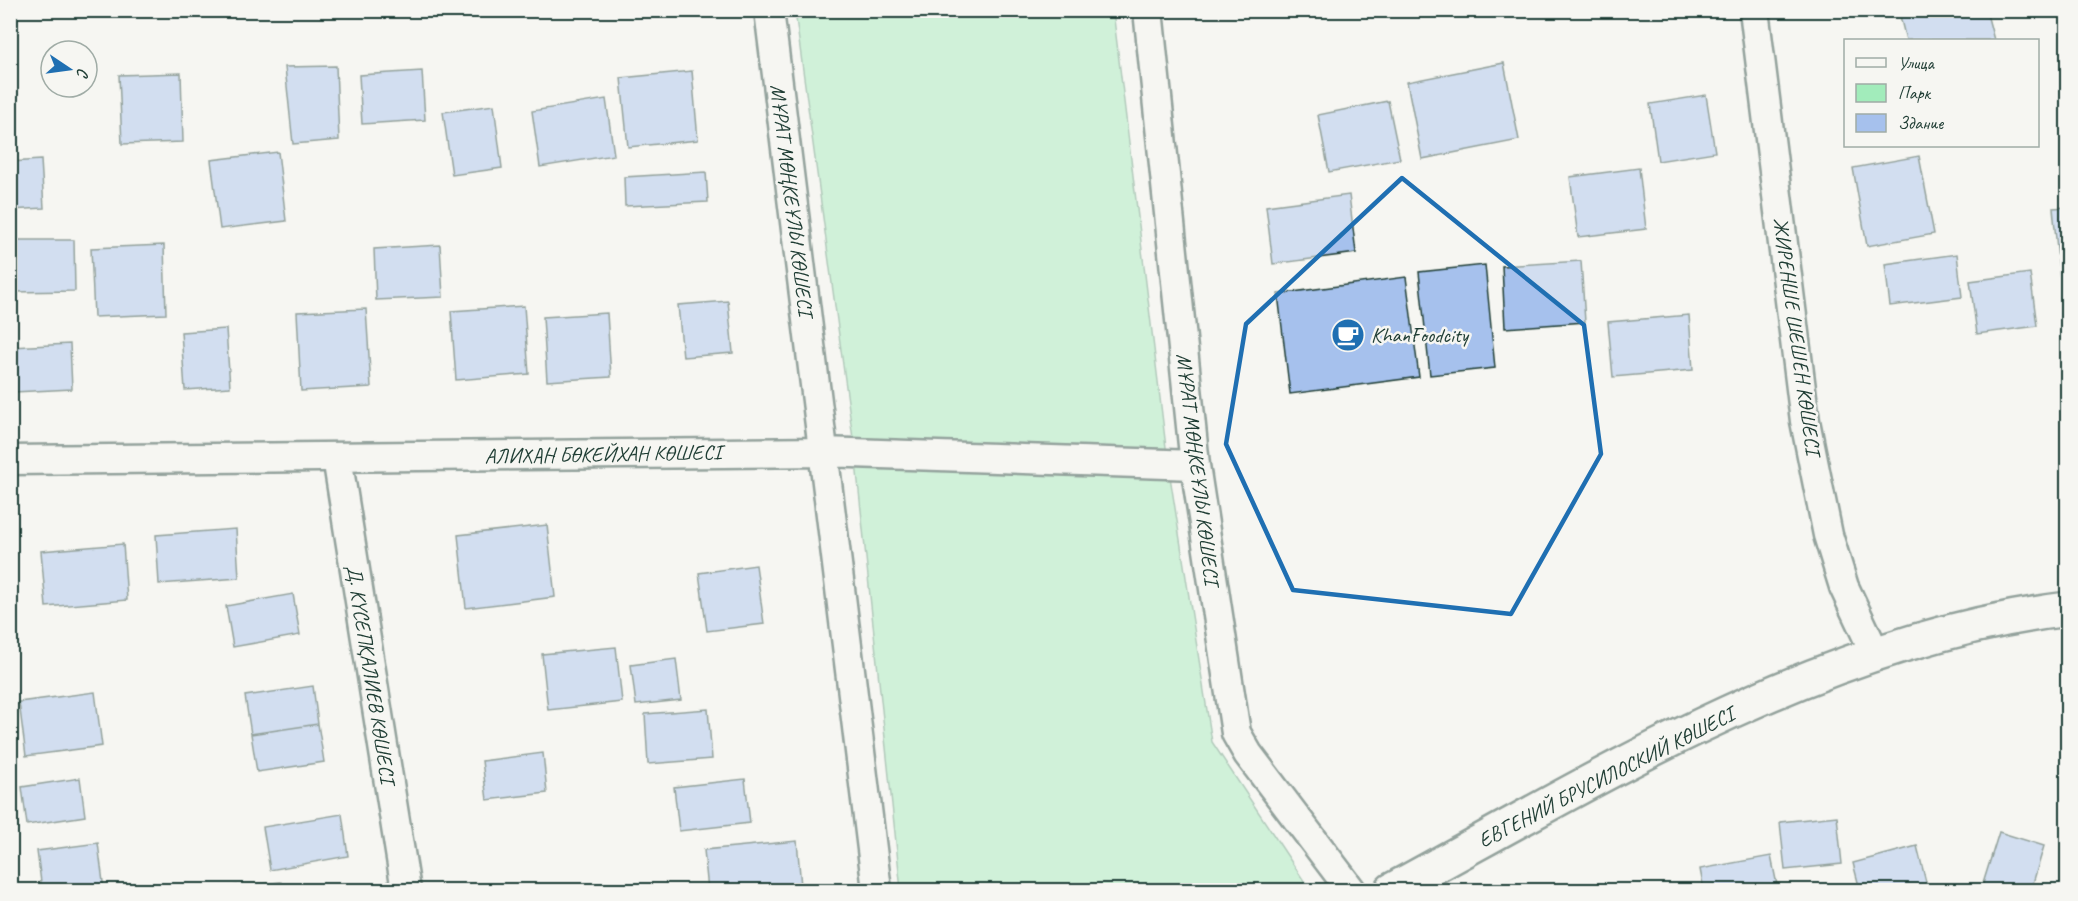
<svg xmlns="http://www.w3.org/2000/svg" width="2078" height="901" font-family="Caveat,sans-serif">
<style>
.green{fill:#a2ecbb;stroke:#609478;stroke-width:1.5}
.building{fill:#a6c1ed;stroke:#1f3d34;stroke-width:1.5}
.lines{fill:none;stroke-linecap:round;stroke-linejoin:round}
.minor-casing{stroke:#1f3d34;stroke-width:33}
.secondary-casing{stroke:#1f3d34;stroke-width:38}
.minor{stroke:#f6f6f2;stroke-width:28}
.secondary{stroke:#f6f6f2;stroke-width:33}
.marked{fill:none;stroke:#1f6fb2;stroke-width:4.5;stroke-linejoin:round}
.labels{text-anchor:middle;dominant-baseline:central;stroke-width:5;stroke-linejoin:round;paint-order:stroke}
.street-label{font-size:21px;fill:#1f3d34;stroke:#f6f6f2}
.poi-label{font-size:21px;fill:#1f3d34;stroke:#f6f6f2;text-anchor:start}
</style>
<rect width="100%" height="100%" fill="#f6f6f2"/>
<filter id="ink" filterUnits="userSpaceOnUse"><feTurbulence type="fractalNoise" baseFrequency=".0167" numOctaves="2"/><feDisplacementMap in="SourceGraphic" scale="12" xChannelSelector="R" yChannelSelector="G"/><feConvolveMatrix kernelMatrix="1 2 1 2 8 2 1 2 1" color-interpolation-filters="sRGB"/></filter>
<g filter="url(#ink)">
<!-- green -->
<path class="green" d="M795 11H1113L1168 464 1212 742 1310 890H901L855 453Z"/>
<!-- building -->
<path class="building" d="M1906 10H1986L1994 40H1906L1899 12Z
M1504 63 1519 140 1422 159 1407 82Z
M336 66 339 140 293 144 285 67Z
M422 71 425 120 362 124 359 75Z
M692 71 698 140 628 147 621 78Z
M181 73 183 142 122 144 119 75Z
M1706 95 1715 152 1658 161 1650 104Z
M606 99 614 155 540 167 532 111Z
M1388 101 1400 159 1329 172 1318 115Z
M494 105 502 168 452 175 443 112Z
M278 152 286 221 220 229 211 160Z
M1919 156 1934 234 1867 246 1853 168Z
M41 160 44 208 10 210V162Z
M1639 168 1646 229 1578 237 1570 177Z
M706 172 708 202 625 206 624 177Z
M1349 195 1356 253 1273 264 1266 206Z
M2068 207V362L2053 208Z
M12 240H74L75 291 12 292Z
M164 245 166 314 94 317 91 248Z
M440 245 443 297 376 300 374 249Z
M1957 254 1962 297 1890 306 1885 264Z
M1581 261 1585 322 1505 328 1502 266Z
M1485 265 1495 368 1430 375 1419 272Z
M2030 273 2037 326 1977 334 1970 281Z
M1406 277 1419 377 1290 394 1278 294Z
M728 301 733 353 683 357 678 305Z
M524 306 529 374 456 380 451 311Z
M366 309 371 387 301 391 297 312Z
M607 313 611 377 547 381 543 317Z
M1689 315 1693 370 1613 377 1608 322Z
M226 329 230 387 185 390 181 332Z
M70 344 72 389 14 392 11 347Z
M547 525 555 597 466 608 458 535Z
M236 529 239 578 159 584 156 535Z
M123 544 127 600 46 607 41 551Z
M756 565 764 624 707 631 699 573Z
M293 594 300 635 233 647 226 606Z
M616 647 622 702 548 710 542 654Z
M676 659 681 700 636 705 631 665Z
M313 686 318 724 251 734 245 696Z
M95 692 102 746 26 756 19 702Z
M708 709 712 759 648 764 645 714Z
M318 724 324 762 257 772 251 734Z
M543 753 547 793 487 800 482 761Z
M80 778 85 816 27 825 22 787Z
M745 779 750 823 679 831 674 787Z
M342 814 348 856 270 870 263 827Z
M1837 816 1842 864 1785 870 1780 822Z
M1999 832 2044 846 2031 890H1981Z
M797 841 801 886 758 890H708L704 850Z
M98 843 104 890H42L37 851Z
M1917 846 1928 890H1860L1853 863Z
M1771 856 1778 890H1704L1700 869Z
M281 882 282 890H220V888Z"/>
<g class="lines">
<!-- minor casing -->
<g class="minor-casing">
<path id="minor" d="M769 10 877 890
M1148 10 1195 465 1236 733 1248 754 1351 890
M1754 10 1805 421 1828 535 1844 587 1875 653
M337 457 406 890
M10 460 823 452 1195 465"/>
</g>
<!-- secondary casing -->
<g class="secondary-casing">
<path id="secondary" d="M1392 890C1606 774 1822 639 2068 609"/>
</g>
<!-- minor -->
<use href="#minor" class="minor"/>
<!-- secondary -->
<use href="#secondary" class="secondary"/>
</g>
</g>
<!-- marked area -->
<path d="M0 0H2078V901H0ZM1402 178 1584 325 1601 454 1511 614 1293 590 1226 444 1246 324Z" fill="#f6f6f2" fill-opacity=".55" fill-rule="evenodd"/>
<path class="marked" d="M1402 178 1584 325 1601 454 1511 614 1293 590 1226 444 1246 324Z"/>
<!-- icons -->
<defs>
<g id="cafe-disc" transform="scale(1.725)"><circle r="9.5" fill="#1f6fb2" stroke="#f6f6f2"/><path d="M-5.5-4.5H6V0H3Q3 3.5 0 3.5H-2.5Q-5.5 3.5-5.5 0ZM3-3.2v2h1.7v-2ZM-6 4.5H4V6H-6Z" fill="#fff"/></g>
</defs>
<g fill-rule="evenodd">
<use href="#cafe-disc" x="1348" y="335"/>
</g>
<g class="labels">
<!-- street labels -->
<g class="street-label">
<text transform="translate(792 200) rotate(83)">МҰРАТ МӨҢКЕҰЛЫ КӨШЕСІ</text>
<text transform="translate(1797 336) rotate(82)">ЖИРЕНШЕ ШЕШЕН КӨШЕСІ</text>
<text transform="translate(603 454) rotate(-1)">АЛИХАН БӨКЕЙХАН КӨШЕСІ</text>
<text transform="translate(1198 469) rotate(83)">МҰРАТ МӨҢКЕҰЛЫ КӨШЕСІ</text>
<text transform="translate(371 674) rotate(81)">Д. КҮСЕПҚАЛИЕВ КӨШЕСІ</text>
<text transform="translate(1606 777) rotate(-27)">ЕВГЕНИЙ БРУСИЛОСКИЙ КӨШЕСІ</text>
</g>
<!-- poi labels -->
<g class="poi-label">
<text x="1371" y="335">KhanFoodcity</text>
</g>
</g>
<!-- margin -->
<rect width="2078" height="901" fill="none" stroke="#f6f6f2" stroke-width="36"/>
<rect x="18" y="18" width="2042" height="865" fill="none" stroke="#1f3d34" stroke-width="2" filter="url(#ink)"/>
<!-- legend -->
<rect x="1844" y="39" width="195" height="108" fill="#f6f6f2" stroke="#a0aca6" stroke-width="1.5"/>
<rect x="1856" y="58" width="30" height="9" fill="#f6f6f2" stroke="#a0aca6" stroke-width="1.5"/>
<text x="1898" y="69" font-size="18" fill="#1f3d34">Улица</text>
<rect x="1856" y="84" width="30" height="18" fill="#a2ecbb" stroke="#a0aca6" stroke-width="1.5"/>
<text x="1898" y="99" font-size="18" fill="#1f3d34">Парк</text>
<rect x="1856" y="114" width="30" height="18" fill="#a6c1ed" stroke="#a0aca6" stroke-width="1.5"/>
<text x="1898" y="129" font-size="18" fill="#1f3d34">Здание</text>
<!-- north arrow -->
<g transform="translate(69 69) rotate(103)"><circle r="28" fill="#f6f6f2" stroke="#a0aca6" stroke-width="1.5"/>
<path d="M0-4.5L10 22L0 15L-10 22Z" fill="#1f6fb2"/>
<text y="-9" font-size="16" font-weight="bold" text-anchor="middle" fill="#1f3d34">С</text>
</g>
</svg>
